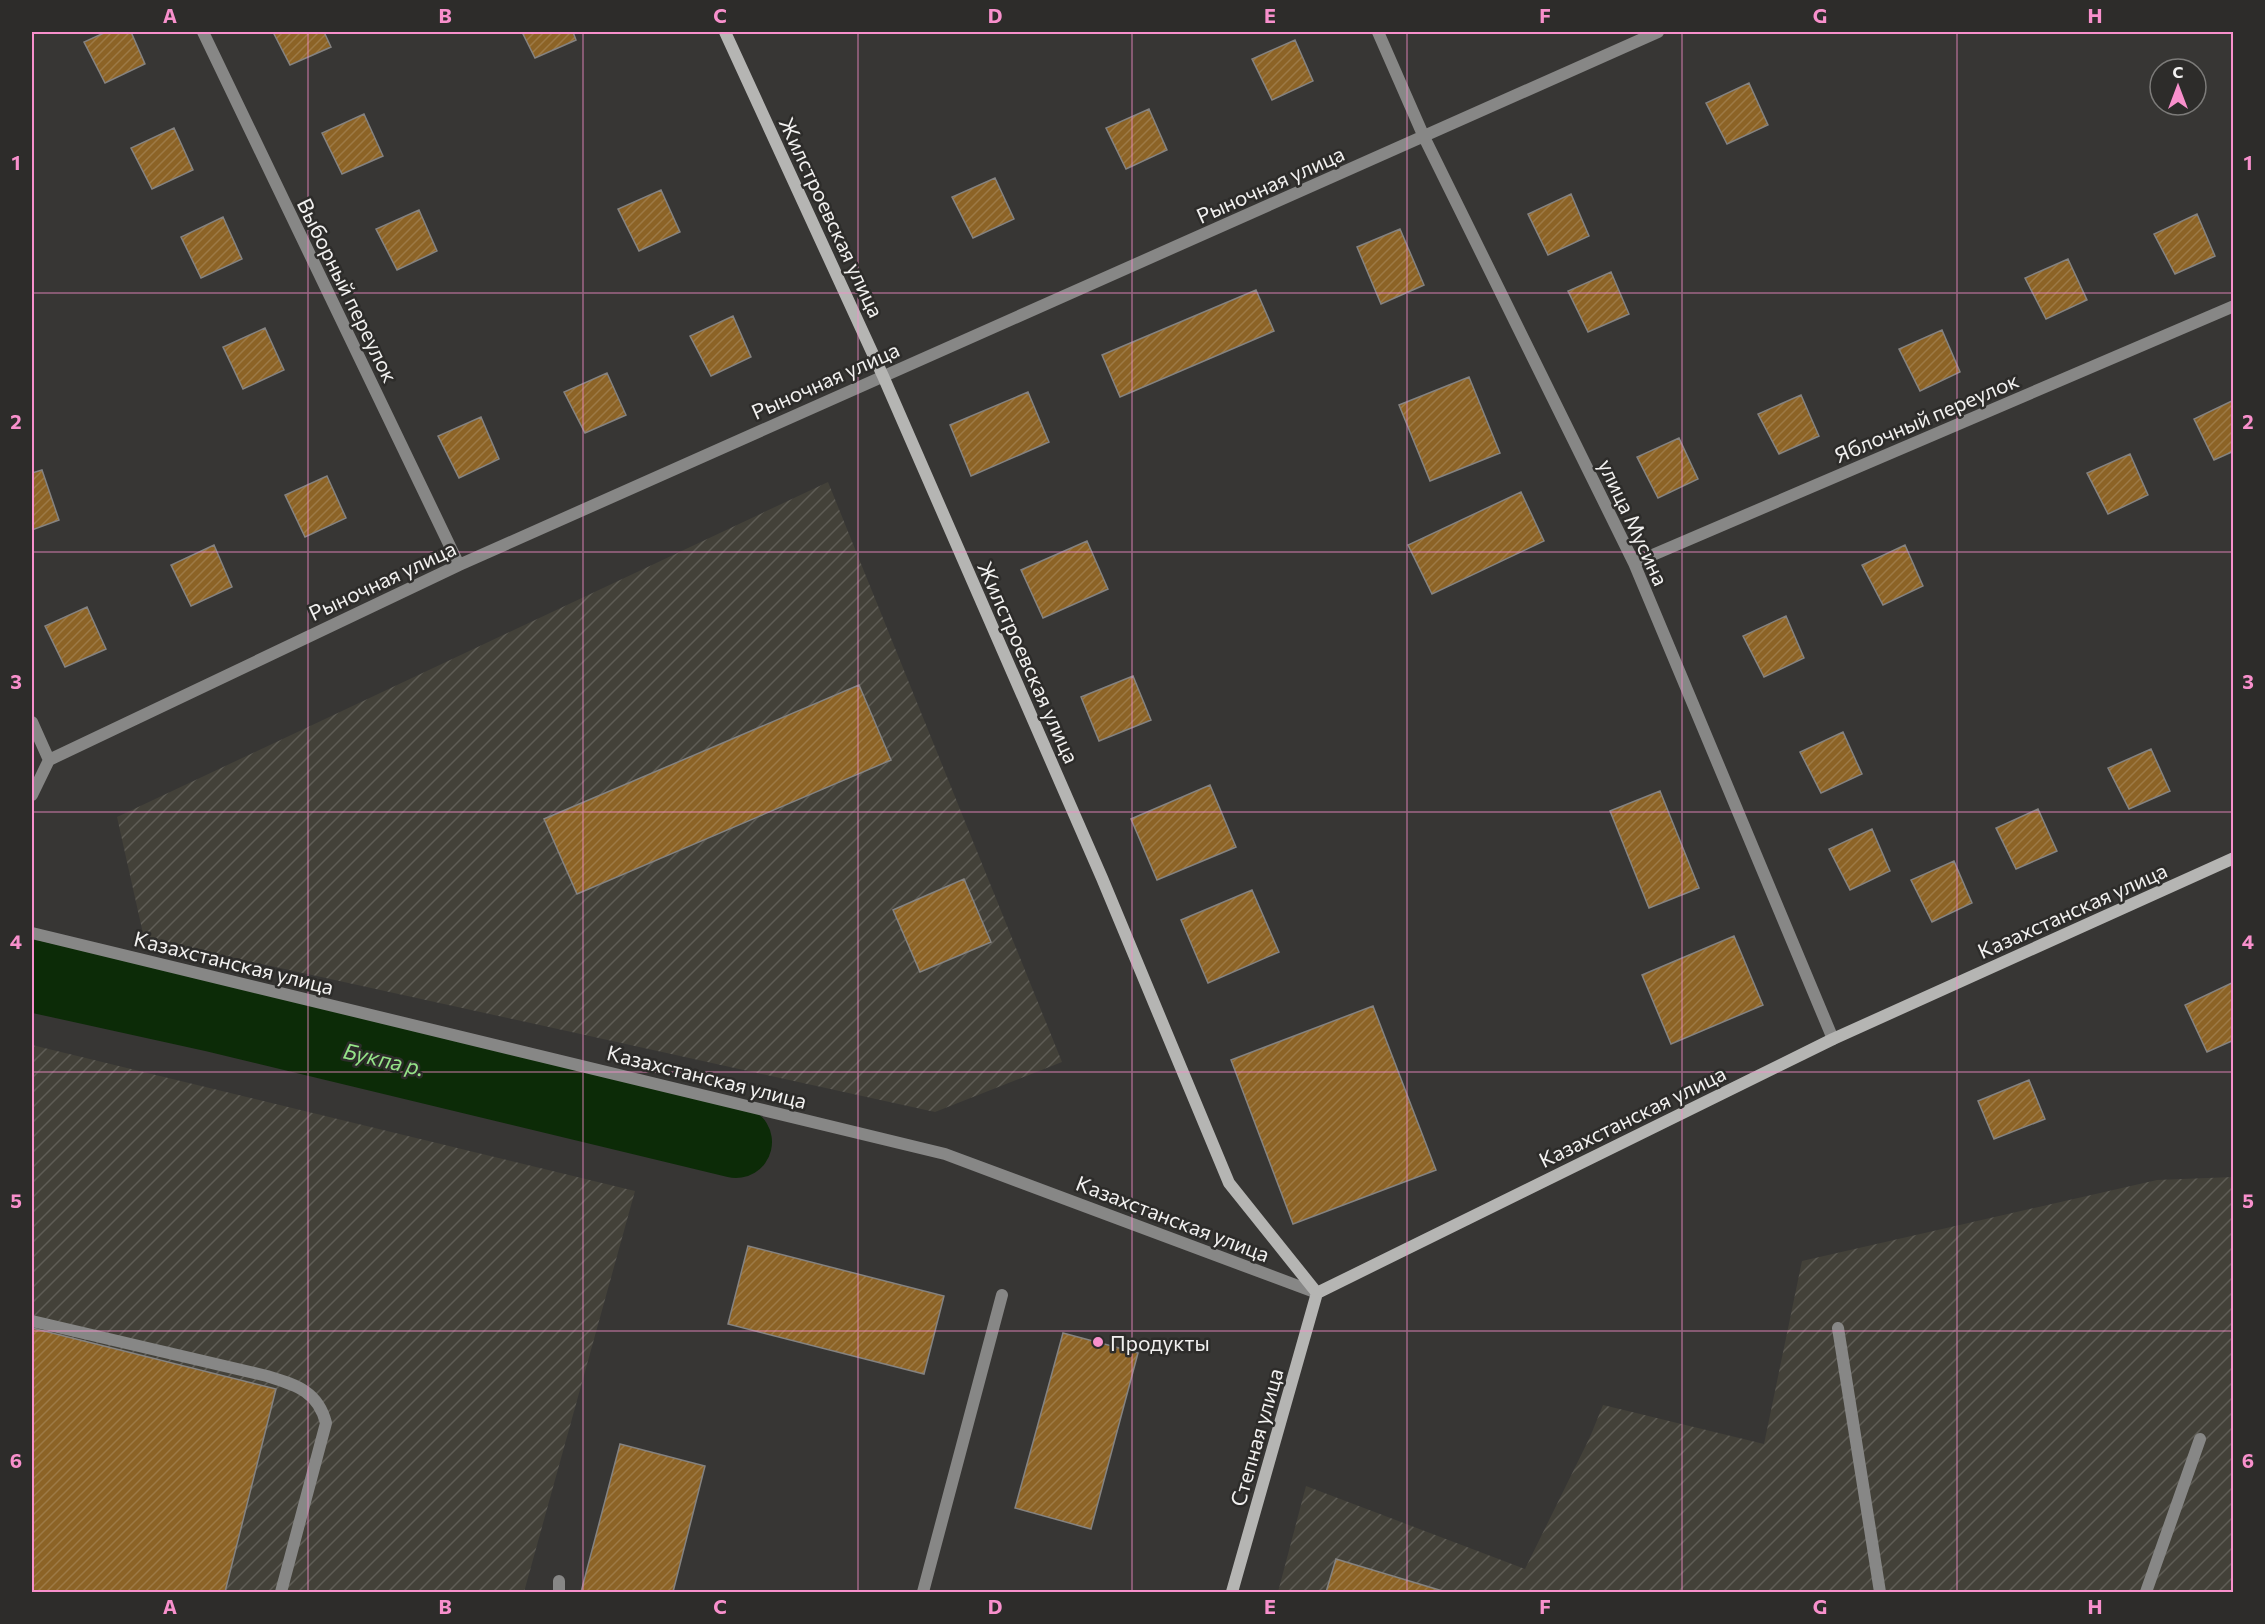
<svg xmlns="http://www.w3.org/2000/svg" width="2265" height="1624" font-family="Commissioner,sans-serif">
<style>
.industrial{fill:url(#industrial-furrows)}
.lines{fill:none;stroke-linecap:round;stroke-linejoin:round}
.river{stroke:#0c2b07;stroke-width:72}
.building{fill:url(#building-hatch);stroke:#858381;stroke-width:1.5}
.lane{stroke:#878786;stroke-width:12}
.street{stroke:#878786;stroke-width:12}
.secondary{stroke:#b5b5b3;stroke-width:12}
.grid{fill:none;stroke:#f890cc;stroke-width:1.5;stroke-opacity:0.55}
.poi-dot{fill:#f890cc;stroke:#2d2c2a;stroke-width:2}
.labels{text-anchor:middle;dominant-baseline:central;stroke-width:5;stroke-linejoin:round;paint-order:stroke}
.street-label{font-size:21px;fill:#f2f1f0;stroke:#2d2c2a}
.poi-label{font-size:21px;fill:#f2f1f0;stroke:#2d2c2a;text-anchor:start}
.water-label{font-size:22px;font-style:italic;fill:#95e488;stroke:#2d2c2a}
.neatline{fill:none;stroke:#f890cc;stroke-width:2}
.grid-label{font-size:20px;text-anchor:middle;font-weight:bold;fill:#f890cc}
</style>
<defs>
<pattern id="industrial-furrows" width="10" height="10" patternUnits="userSpaceOnUse" patternTransform="scale(1.5)"><rect width="10" height="10" fill="#434139"/><path d="M-1 1l2-2M0 10L10 0M9 11l2-2" fill="none" stroke="#5f5d56"/></pattern>
<pattern id="building-hatch" width="6" height="6" patternUnits="userSpaceOnUse" patternTransform="scale(1.5)"><rect width="6" height="6" fill="#8c6326"/><path d="M-1 1l2-2M0 6l6-6M5 7l2-2" fill="none" stroke="#9d7a46"/></pattern>
</defs>
<rect width="100%" height="100%" fill="#373634"/>
<!-- industrial -->
<path class="industrial" d="M828 482 1062 1062 935 1112 144 938 117 817Z
M32 1045 635 1191 524 1592H32Z
M2233 1177V1592H1278L1306 1486 1525 1569 1590 1437 1603 1405 1764 1444 1802 1261 2157 1180Z"/>
<g class="lines">
<!-- river -->
<path class="river" d="M32 976 214 1016 736 1142"/>
</g>
<!-- building -->
<path class="building" d="M106 32H131L145 64 105 83 84 42Z
M273 32H324L331 47 290 65Z
M522 32H573L576 40 535 58Z
M1295 40 1313 81 1272 100 1252 59Z
M1749 83 1768 125 1727 144 1706 103Z
M1149 109 1167 150 1126 169 1106 128Z
M364 114 383 156 342 174 322 133Z
M174 128 193 170 152 189 131 148Z
M995 178 1014 219 973 238 952 197Z
M661 190 680 232 639 251 618 209Z
M1571 194 1589 236 1548 255 1528 214Z
M419 210 437 251 397 270 376 229Z
M2197 214 2215 256 2175 274 2154 234Z
M223 217 242 259 201 278 181 237Z
M1400 229 1424 285 1381 304 1357 247Z
M2068 259 2087 300 2046 319 2025 278Z
M1611 272 1629 314 1588 332 1568 291Z
M1256 290 1274 331 1120 397 1102 355Z
M733 316 751 357 711 376 690 336Z
M265 328 284 370 243 389 223 347Z
M1942 330 1960 372 1920 391 1899 349Z
M607 373 626 415 585 433 564 392Z
M1469 377 1500 453 1430 481 1399 405Z
M1028 392 1049 442 971 476 950 425Z
M1801 395 1819 436 1779 454 1758 414Z
M2234 400V451L2214 460 2194 419Z
M481 417 499 459 459 478 438 436Z
M1679 438 1698 479 1658 498 1637 457Z
M2130 454 2148 495 2108 514 2087 473Z
M42 470 59 520 32 530V473Z
M327 476 346 518 305 537 285 495Z
M1521 492 1544 541 1432 594 1408 545Z
M1087 541 1108 589 1043 618 1021 570Z
M214 545 232 587 191 606 171 565Z
M1905 545 1923 586 1883 605 1862 565Z
M87 607 106 649 65 667 45 626Z
M1786 616 1804 658 1764 677 1743 636Z
M1133 676 1151 720 1099 741 1081 697Z
M859 685 891 760 577 894 544 819Z
M1843 732 1862 774 1821 793 1800 752Z
M2151 749 2170 791 2129 809 2108 768Z
M1210 785 1236 847 1157 880 1131 819Z
M1660 791 1699 888 1649 908 1610 811Z
M2038 809 2057 851 2016 869 1996 828Z
M1872 829 1890 871 1850 890 1829 849Z
M1954 861 1972 903 1932 922 1911 880Z
M964 879 991 942 920 972 893 910Z
M1252 890 1279 952 1208 983 1181 920Z
M1734 936 1763 1005 1671 1044 1642 975Z
M2234 982V1040L2207 1052 2185 1005Z
M1373 1006 1436 1170 1293 1224 1231 1060Z
M2029 1080 2045 1119 1994 1139 1978 1101Z
M748 1246 944 1296 924 1374 728 1324Z
M32 1328 276 1389 225 1592H32Z
M1063 1333 1138 1353 1091 1529 1015 1508Z
M620 1444 705 1466 673 1592H581Z
M1336 1559 1446 1592H1326Z"/>
<g class="lines">
<!-- lane -->
<path class="lane" d="M32 1321 267 1376C296 1385 318 1391 326 1423L281 1592
M1838 1328 1880 1592
M559 1581V1592
M923 1592 1002 1295
M2146 1592 2200 1439"/>
<!-- street -->
<path class="street" d="M203 32 459 565
M1378 32 1424 137 1634 563 1833 1039
M1634 563 2234 306
M32 722 49 760
M32 795 49 760 459 565 1658 32
M32 933 945 1154 1317 1293"/>
<!-- secondary -->
<path class="secondary" d="M725 32 883 376 1102 878 1229 1183 1317 1293
M1317 1293 1833 1039 2234 858
M1232 1592 1317 1293"/>
</g>
<!-- grid -->
<path class="grid" d="M308 32V1592M583 32V1592M858 32V1592M1132 32V1592M1407 32V1592M1682 32V1592M1957 32V1592M32 293H2234M32 552H2234M32 812H2234M32 1072H2234M32 1331H2234"/>
<!-- markers -->
<circle class="poi-dot" cx="1098" cy="1342" r="6"/>
<g class="labels">
<!-- street labels -->
<g class="street-label">
<text transform="translate(1270 184) rotate(-24)">Рыночная улица</text>
<text transform="translate(832 217) rotate(65)">Жилстроевская улица</text>
<text transform="translate(348 290) rotate(64)">Выборный переулок</text>
<text transform="translate(825 380) rotate(-24)">Рыночная улица</text>
<text transform="translate(1926 417) rotate(-23)">Яблочный переулок</text>
<text transform="translate(1634 522) rotate(65)">улица Мусина</text>
<text transform="translate(382 580) rotate(-25)">Рыночная улица</text>
<text transform="translate(1029 662) rotate(66)">Жилстроевская улица</text>
<text transform="translate(2072 910) rotate(-24)">Казахстанская улица</text>
<text transform="translate(234 962) rotate(14)">Казахстанская улица</text>
<text transform="translate(707 1076) rotate(14)">Казахстанская улица</text>
<text transform="translate(1632 1116) rotate(-26)">Казахстанская улица</text>
<text transform="translate(1173 1218) rotate(21)">Казахстанская улица</text>
<text transform="translate(1256 1437) rotate(-74)">Степная улица</text>
</g>
<!-- poi labels -->
<g class="poi-label">
<text x="1110" y="1342">Продукты</text>
</g>
<!-- water labels -->
<g class="water-label">
<text transform="translate(384 1059) rotate(13)">Букпа р.</text>
</g>
</g>
<!-- border -->
<rect width="2265" height="1624" fill="none" stroke="#2d2c2a" stroke-width="66"/>
<!-- north arrow -->
<g transform="translate(2178 87)"><circle r="28" fill="#2d2c2a" stroke="#7c7b79" stroke-width="1.5"/>
<path d="M0-4.5L10 22L0 15L-10 22Z" fill="#f890cc"/>
<text y="-9" font-size="16" font-weight="bold" text-anchor="middle" fill="#f2f1f0">С</text>
</g>
<rect x="33" y="33" width="2199" height="1558" class="neatline"/>
<g class="grid-label">
<text x="170" y="23">A</text>
<text x="445" y="23">B</text>
<text x="720" y="23">C</text>
<text x="995" y="23">D</text>
<text x="1270" y="23">E</text>
<text x="1545" y="23">F</text>
<text x="1820" y="23">G</text>
<text x="2095" y="23">H</text>
<text x="16" y="170">1</text>
<text x="2248" y="170">1</text>
<text x="16" y="429">2</text>
<text x="2248" y="429">2</text>
<text x="16" y="689">3</text>
<text x="2248" y="689">3</text>
<text x="16" y="949">4</text>
<text x="2248" y="949">4</text>
<text x="16" y="1208">5</text>
<text x="2248" y="1208">5</text>
<text x="16" y="1468">6</text>
<text x="2248" y="1468">6</text>
<text x="170" y="1614">A</text>
<text x="445" y="1614">B</text>
<text x="720" y="1614">C</text>
<text x="995" y="1614">D</text>
<text x="1270" y="1614">E</text>
<text x="1545" y="1614">F</text>
<text x="1820" y="1614">G</text>
<text x="2095" y="1614">H</text>
</g>
</svg>
